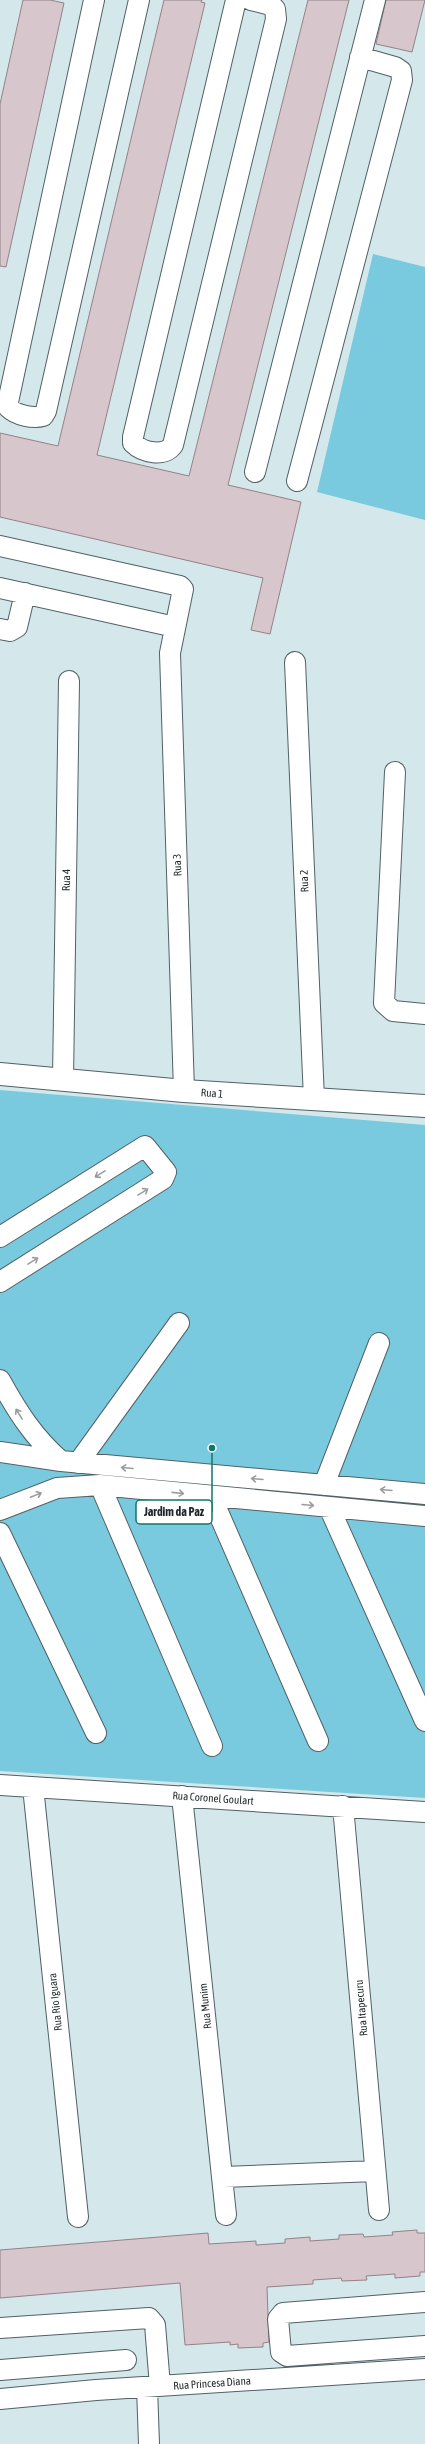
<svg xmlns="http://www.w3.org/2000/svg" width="425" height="2444" font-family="'Asap Condensed',sans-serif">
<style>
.green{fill:#79cade}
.building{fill:#d7c6cb;stroke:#938287}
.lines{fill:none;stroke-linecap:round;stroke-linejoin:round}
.minor-casing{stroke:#516165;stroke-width:22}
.major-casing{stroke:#516165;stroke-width:24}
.minor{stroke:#fff;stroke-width:20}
.major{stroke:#fff;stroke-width:22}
.oneway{stroke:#9a9d9e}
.labels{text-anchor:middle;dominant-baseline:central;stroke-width:3;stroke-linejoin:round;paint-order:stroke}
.street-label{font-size:11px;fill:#1f2628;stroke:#fff}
.leader{fill:none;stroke:#0f766e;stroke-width:1.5}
.callout-dot{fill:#0f766e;stroke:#fff;stroke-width:1.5}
.callout{fill:#fff;stroke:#0f766e;stroke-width:1.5}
.callout-label{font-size:12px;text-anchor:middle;font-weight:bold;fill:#1f2628}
</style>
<rect width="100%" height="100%" fill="#d4e7eb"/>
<!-- green -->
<path class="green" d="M373 254 425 267V520L317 492Z
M0 1090 425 1125V1798L0 1771Z"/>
<!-- building -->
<path class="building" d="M23 0H50L64 3 6 267 0 266V104Z
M164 0H202L201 2 205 3 97 455 189 476 308 0H349L228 485 301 502 270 634 251 630 263 578 0 517V433L58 446Z
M386 0H425L412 52 376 44Z
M417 2230V2233H425V2272H420V2276L395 2278V2274L366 2276 367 2280 342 2281 341 2278 313 2280V2284L267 2287 269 2342 263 2343V2347L238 2348V2344L230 2345V2342L185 2345 180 2283 0 2298V2250L208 2233 209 2244 256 2241V2245L285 2243V2239L310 2237V2241L325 2240 339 2239V2235L363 2234 364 2237 393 2235 392 2232Z"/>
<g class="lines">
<!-- minor casing -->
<g class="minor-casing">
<path id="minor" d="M94 0 8 402 9 408C16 415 33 419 43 416L46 411 139 0
M236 0 133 437V443C143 453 165 457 173 445L276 19 275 9 271 5 251 0
M255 472 375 0
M297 481 402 80 401 71 395 67 360 57
M0 546 180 586 183 589 170 653 184 1091
M0 588 175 627
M0 629 10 631 17 627 25 593
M295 662 314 1099
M395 772 384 1003 393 1011 425 1014
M63 1079 69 681
M0 1237 145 1146 166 1172 163 1179 0 1282
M0 1380C17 1411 34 1438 61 1461L425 1494
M0 1452 61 1461
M78 1463 179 1323
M100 1485 212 1746
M324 1485 379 1343
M211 1496 318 1741
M329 1507 425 1721
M0 1510 57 1488 100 1485 425 1516
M0 1533 96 1733
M0 1785 425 1812
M33 1787 78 2217
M182 1796 226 2215
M343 1806 379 2210
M223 2177 375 2171
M425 2302 283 2313 278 2319 281 2352 287 2356 425 2346
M0 2328 149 2318 155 2325 160 2386
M0 2370 126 2360
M147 2387 149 2444
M0 2399 96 2390 425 2369"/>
</g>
<!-- major casing -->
<g class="major-casing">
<path id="major" d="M0 1074 184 1091 425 1106"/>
</g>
<!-- minor -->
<use href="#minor" class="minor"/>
<!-- major -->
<use href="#major" class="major"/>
</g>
<!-- one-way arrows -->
<defs><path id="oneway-shaft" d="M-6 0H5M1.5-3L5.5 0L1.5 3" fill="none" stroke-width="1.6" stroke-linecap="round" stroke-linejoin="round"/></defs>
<g class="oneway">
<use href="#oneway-shaft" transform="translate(100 1174) rotate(148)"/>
<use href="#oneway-shaft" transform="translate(143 1192) rotate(-32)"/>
<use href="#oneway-shaft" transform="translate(33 1261) rotate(-32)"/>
<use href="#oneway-shaft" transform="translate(19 1414) rotate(-122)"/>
<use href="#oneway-shaft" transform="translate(127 1468) rotate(-175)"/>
<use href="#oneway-shaft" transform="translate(257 1479) rotate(-175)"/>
<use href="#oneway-shaft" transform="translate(386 1490) rotate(-175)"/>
<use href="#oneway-shaft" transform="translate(178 1493) rotate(6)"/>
<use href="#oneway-shaft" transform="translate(36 1495) rotate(-22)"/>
<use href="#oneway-shaft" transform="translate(308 1505) rotate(5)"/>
</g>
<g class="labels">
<!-- street labels -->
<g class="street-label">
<text transform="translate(177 865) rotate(-92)">Rua 3</text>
<text transform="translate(66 880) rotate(-89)">Rua 4</text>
<text transform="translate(304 881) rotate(-92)">Rua 2</text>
<text transform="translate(212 1093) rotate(4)">Rua 1</text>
<text transform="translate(213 1798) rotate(4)">Rua Coronel Goulart</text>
<text transform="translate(55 2002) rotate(-96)">Rua Rio Iguara</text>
<text transform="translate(205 2006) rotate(-96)">Rua Munim</text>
<text transform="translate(361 2008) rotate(-95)">Rua Itapecuru</text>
<text transform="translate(212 2383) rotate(-4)">Rua Princesa Diana</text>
</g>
</g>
<!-- callouts -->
<path class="leader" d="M212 1448L212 1512"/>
<circle class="callout-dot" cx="212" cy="1448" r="4"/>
<rect class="callout" x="136" y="1500" width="76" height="24" rx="4"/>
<g class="callout-label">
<text x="174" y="1516">Jardim da Paz</text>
</g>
</svg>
